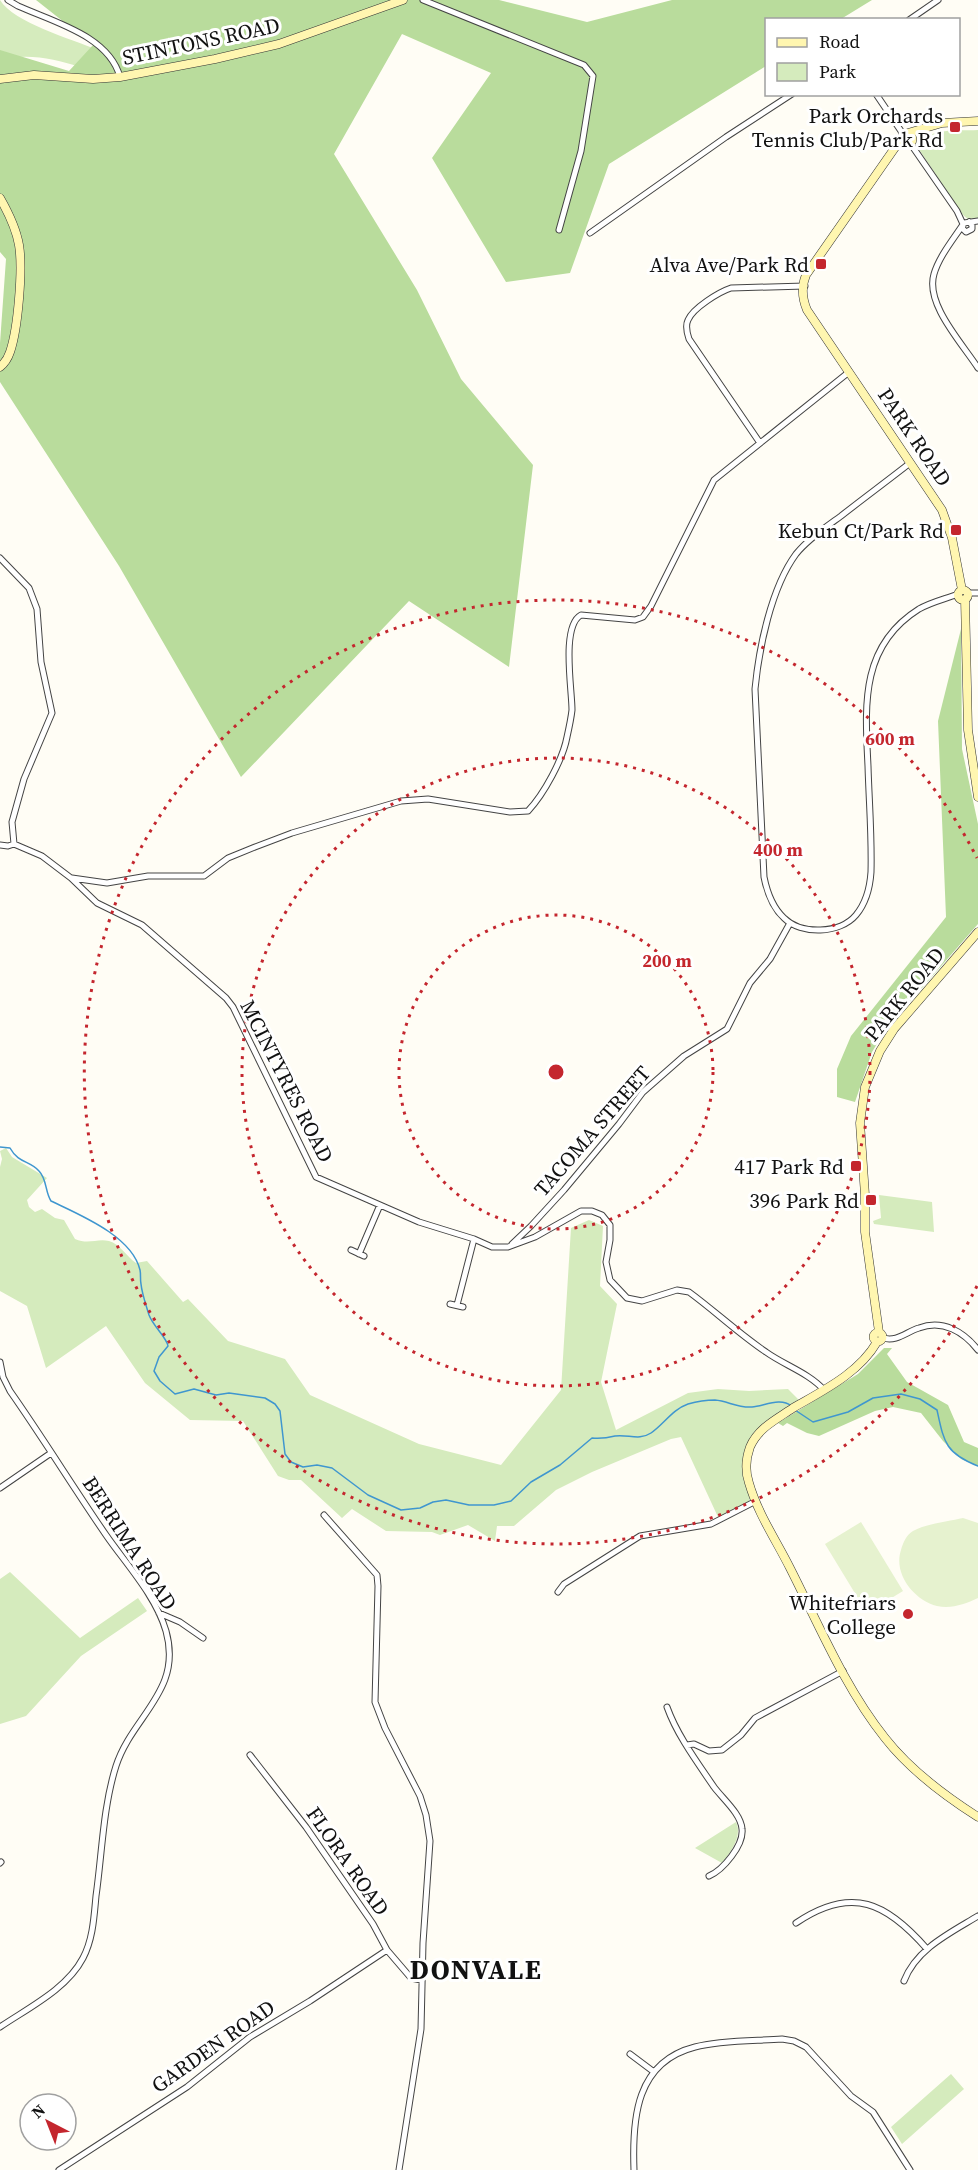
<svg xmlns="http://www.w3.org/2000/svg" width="978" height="2170" font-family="'Source Serif 4',serif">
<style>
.green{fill:#d5ebbd}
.forest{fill:#b9dc9c}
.pitch{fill:#e6f2cf}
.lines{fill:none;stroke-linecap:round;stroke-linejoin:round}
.stream{stroke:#3f96cf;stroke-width:1.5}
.street-casing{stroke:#444;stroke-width:7}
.secondary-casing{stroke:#333;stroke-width:9}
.street{stroke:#fff;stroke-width:5}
.secondary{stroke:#fff6b0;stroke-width:8}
.ring{fill:none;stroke:#c4262e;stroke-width:3;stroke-dasharray:3 6}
.poi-dot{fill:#c4262e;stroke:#fff;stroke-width:2}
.labels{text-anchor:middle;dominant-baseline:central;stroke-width:6;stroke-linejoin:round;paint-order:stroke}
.street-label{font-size:21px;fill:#111;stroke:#fff}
.poi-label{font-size:21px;fill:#111;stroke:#fff;text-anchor:end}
.district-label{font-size:27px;font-weight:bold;letter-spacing:1.5px;fill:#111;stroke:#fff}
.centre{fill:#c4262e;stroke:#fff;stroke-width:3}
.ring-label{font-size:18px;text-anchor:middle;font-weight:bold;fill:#c4262e;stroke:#fff;stroke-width:6;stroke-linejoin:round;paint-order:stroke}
</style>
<rect width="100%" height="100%" fill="#fffdf5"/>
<!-- green -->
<path class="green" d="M0 0C14 23 72 39 98 50L79 67C55 58 25 53 0 60Z
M978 130V218L969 220 963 215 916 145C933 127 955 131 978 130Z
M6 1148 12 1157 47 1178 27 1200 29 1207 35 1212 42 1209 55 1218 64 1220 75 1239C89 1245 97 1238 109 1241 120 1244 126 1256 136 1263L147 1261 183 1302 188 1299 228 1341 285 1359 310 1395 419 1444 501 1465 561 1390 571 1228 589 1220 603 1226 600 1286 617 1304 601 1382 616 1430 688 1393 718 1389 749 1391 788 1389 800 1401C757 1429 730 1440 750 1498L749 1501 718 1517 681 1437 671 1439 592 1472 556 1490 514 1526H497L495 1541 468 1525 440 1535 432 1532 386 1531 352 1509 342 1518 301 1480H289L278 1476 243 1421 190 1420 145 1383 106 1326 46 1368 27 1306 0 1291V1167L2 1159 0 1151Z
M879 1195 932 1202 934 1232 874 1224 873 1221 881 1218Z
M10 1572 80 1638 138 1598 147 1611 81 1656 26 1716 0 1724V1579Z
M736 1822C743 1836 730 1853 722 1863L695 1848Z
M951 2074 964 2089 902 2144 891 2127Z"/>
<!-- forest -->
<path class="forest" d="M36 0H499L587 22 672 0H872L841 19 766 20V66L609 164 570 273 506 282 432 158 491 73 402 34 334 154 417 290 461 379 533 465 509 667 409 601 241 777 119 566 0 382V343L6 259 0 252V50L69 71 93 45Z
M961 629 962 749 978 824V924L886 1029 872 1052 855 1102 837 1097V1069L851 1036 946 917 938 721Z
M884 1348H892L887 1354 907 1382 948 1405 964 1442 978 1448V1466L961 1459 943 1441 921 1413 893 1407 875 1411 819 1436 807 1433 787 1423 783 1426 778 1423 858 1374Z"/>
<!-- pitch -->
<path class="pitch" d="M963 1518 978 1523V1598C965 1604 952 1609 937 1606 914 1600 893 1574 901 1550 903 1543 906 1535 913 1531 925 1524 950 1521 963 1518Z
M861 1522 903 1591 867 1613 825 1544Z"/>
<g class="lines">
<!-- stream -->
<path class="stream" d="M0 1147 10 1148C19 1164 29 1160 39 1171 47 1179 45 1192 51 1201 80 1215 132 1236 140 1270 141 1274 140 1280 141 1284 142 1294 146 1305 149 1315 153 1326 167 1338 168 1346L159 1357 154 1371 160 1381 175 1394 194 1389 216 1395 229 1393 265 1398 275 1404 280 1411 285 1454 291 1462 303 1467 317 1465 332 1468 368 1495 401 1510 420 1508 433 1502 446 1500 469 1505H494L511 1501 531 1482 560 1465 592 1438C601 1439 607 1438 615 1436 628 1434 639 1441 651 1433 663 1425 673 1409 688 1404 695 1402 708 1400 715 1400 728 1401 737 1408 752 1407 764 1406 781 1397 791 1406
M795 1410 813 1422 848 1412 873 1398 901 1394 920 1399 937 1410C944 1442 945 1453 978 1466"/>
<!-- street casing -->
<g class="street-casing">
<path id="street" d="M8 0 18 6C54 22 109 36 120 77
M423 0 584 65 593 76 581 151 559 230
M909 20 938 0
M876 94 903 134
M910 143 957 211 963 224
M969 222 972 225V229L966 232 962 228 964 223 978 221
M962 226C952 241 939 257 934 274 925 304 962 343 978 368
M590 233 726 137 792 94
M760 443 689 339C687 333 685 326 688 320 693 308 719 292 731 288L805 286
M910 463C887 481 864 498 841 516 826 527 808 539 796 554 771 588 759 648 755 689L764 877C767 892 772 907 784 918 801 935 840 934 856 915 866 903 870 887 871 872 872 837 869 801 868 766 865 705 860 646 919 609 931 602 945 599 958 594
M0 558 29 588 37 609 41 662 52 713 24 779 12 822 14 844
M968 593H978
M0 845 8 846 14 844 42 856 71 878 97 903 142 925 226 998 233 1007 316 1177 419 1222 474 1239 492 1247H508L535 1237 581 1211H592L602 1215 610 1225V1240L606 1262 610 1280 627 1298 642 1301 677 1290 689 1292C715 1311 739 1334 766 1352 784 1365 809 1373 824 1390
M72 878 107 883 148 876H204L228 858 255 847 292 833 401 801 428 799 510 812 528 811C544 794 563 759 567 737 569 728 571 719 572 710 572 689 561 626 581 615L635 620 643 617 651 606 714 480 849 372
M512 1244 531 1226 564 1190 619 1124 643 1092 684 1056 727 1029 750 983 770 959 790 923
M351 1250 364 1256
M359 1254 380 1205
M450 1304 463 1307
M457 1305 474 1239
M883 1338C897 1342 906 1332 919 1328 943 1319 964 1332 978 1350
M0 1362 3 1377 10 1391C43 1438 73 1487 106 1535 126 1564 156 1596 166 1631 183 1691 132 1716 116 1766 103 1807 102 1854 96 1896 94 1917 93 1939 83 1958 67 1989 28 2008 0 2027
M0 1488 51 1453
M324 1515 377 1575 378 1586 375 1702 385 1728 420 1796 426 1815 430 1841 423 1943 421 2029 399 2170
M558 1592 564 1584 640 1536 711 1524 756 1501
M159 1613 180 1622 203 1638
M667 1707C677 1735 697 1762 714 1787 723 1799 741 1814 742 1829 744 1845 723 1870 709 1876
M687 1745 694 1744 709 1751 722 1750 741 1735 755 1718 843 1671
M250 1755 306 1827 373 1924 387 1950 411 1978 421 1980
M0 1863 1 1862
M796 1923C852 1885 887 1903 927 1949
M904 1981C916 1949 950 1933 978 1916
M630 2054 654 2072
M59 2170 187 2087 250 2037 310 2001 387 1950
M634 2170C632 2118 636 2062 695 2047 721 2040 756 2041 782 2039L794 2041 806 2047 851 2096 873 2112 910 2170"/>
</g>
<!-- secondary casing -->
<g class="secondary-casing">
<path id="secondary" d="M0 79 34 75 93 79 120 77 215 59 279 44 403 0
M908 133 942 123 978 121
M901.5 139a5.5 5.5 0 1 1 11 0a5.5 5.5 0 1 1-11 0Z
M901 139 806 275C801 287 802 298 807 310L942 510 952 538 962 590
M0 198C8 212 16 228 19 245 23 269 18 329 10 352 8 358 5 363 0 367
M958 595a5 5 0 1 1 10 0a5 5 0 1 1-10 0Z
M965 599 968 730 978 797
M879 1332 865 1232V1195L860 1123 865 1087 880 1051 894 1029 978 932
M873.5 1337a4.5 4.5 0 1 1 9 0a4.5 4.5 0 1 1-9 0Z
M877 1342C859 1373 824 1390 793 1408 777 1419 758 1428 750 1447 746 1458 745 1471 749 1483 758 1514 776 1540 790 1568 819 1625 845 1688 885 1738 910 1770 945 1796 978 1817"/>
</g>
<!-- street -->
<use href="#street" class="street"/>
<!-- secondary -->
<use href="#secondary" class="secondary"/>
</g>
<!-- distance rings -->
<g class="ring">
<circle cx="556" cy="1072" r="157"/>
<circle cx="556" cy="1072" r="314"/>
<path d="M977 1286A472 472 0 1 1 977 858"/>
</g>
<!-- markers -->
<g class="poi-dot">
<rect x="949" y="121" width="12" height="12" rx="3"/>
<rect x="815" y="258" width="12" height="12" rx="3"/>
<rect x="950" y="524" width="12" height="12" rx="3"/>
<rect x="850" y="1160" width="12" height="12" rx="3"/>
<rect x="865" y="1194" width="12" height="12" rx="3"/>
<circle cx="908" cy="1614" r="6"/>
</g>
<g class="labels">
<!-- street labels -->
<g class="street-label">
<text transform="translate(201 41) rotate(-12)">STINTONS ROAD</text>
<text transform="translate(915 437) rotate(56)">PARK ROAD</text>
<text transform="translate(904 994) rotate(-51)">PARK ROAD</text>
<text transform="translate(287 1081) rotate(63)">MCINTYRES ROAD</text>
<text transform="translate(592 1131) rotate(-49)">TACOMA STREET</text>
<text transform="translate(130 1543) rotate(57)">BERRIMA ROAD</text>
<text transform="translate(348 1861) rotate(55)">FLORA ROAD</text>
<text transform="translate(213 2046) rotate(-35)">GARDEN ROAD</text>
</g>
<!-- poi labels -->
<g class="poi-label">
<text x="943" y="115">Park Orchards<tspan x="943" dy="24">Tennis Club/Park Rd</tspan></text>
<text x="809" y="264">Alva Ave/Park Rd</text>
<text x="944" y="530">Kebun Ct/Park Rd</text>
<text x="844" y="1166">417 Park Rd</text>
<text x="859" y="1200">396 Park Rd</text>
<text x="896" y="1602">Whitefriars<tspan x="896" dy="24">College</tspan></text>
</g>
<!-- district labels -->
<g class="district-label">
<text x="476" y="1969">DONVALE</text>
</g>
</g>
<circle cx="556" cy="1072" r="9" class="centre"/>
<g class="ring-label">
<text x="890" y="745">600 m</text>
<text x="778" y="856">400 m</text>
<text x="667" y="967">200 m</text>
</g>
<!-- legend -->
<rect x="765" y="18" width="195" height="78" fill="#ffffff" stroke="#a0a0a0" stroke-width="1.5"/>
<rect x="777" y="38" width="30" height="9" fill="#fff6b0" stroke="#a0a0a0" stroke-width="1.5"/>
<text x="819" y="48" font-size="18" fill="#111111">Road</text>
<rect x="777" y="63" width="30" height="18" fill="#d5ebbd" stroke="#a0a0a0" stroke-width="1.5"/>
<text x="819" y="78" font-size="18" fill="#111111">Park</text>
<!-- north arrow -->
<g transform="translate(48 2122) rotate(318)"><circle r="28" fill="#ffffff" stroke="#a0a0a0" stroke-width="1.5"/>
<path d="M0-4.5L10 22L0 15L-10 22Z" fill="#c4262e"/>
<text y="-9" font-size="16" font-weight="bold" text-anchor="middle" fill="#111111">N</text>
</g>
</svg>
